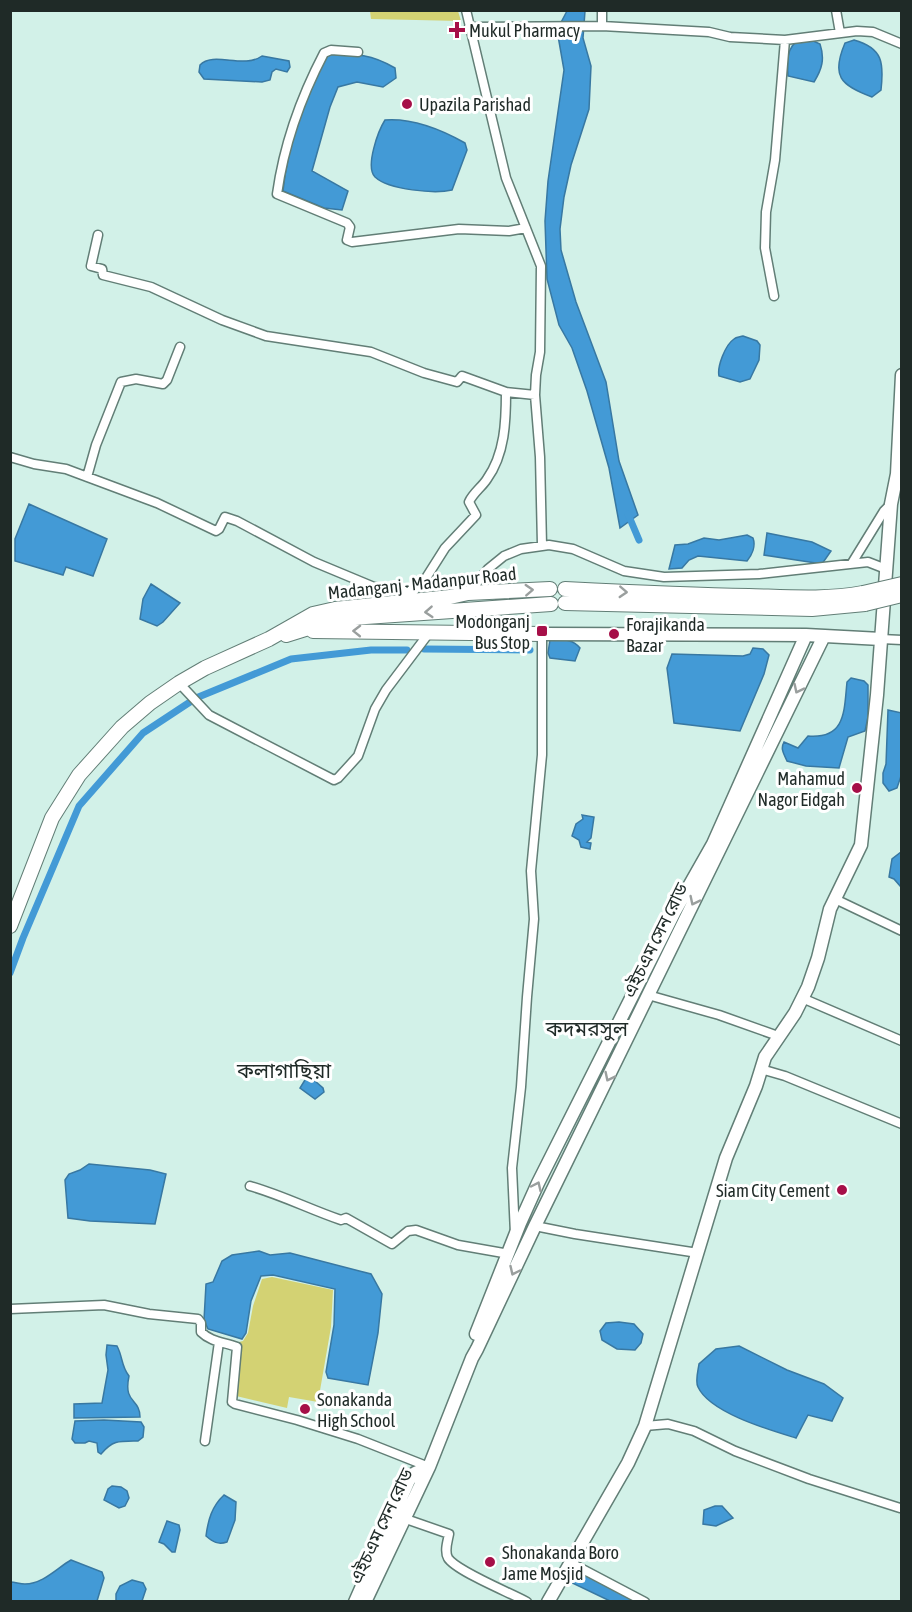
<svg xmlns="http://www.w3.org/2000/svg" width="912" height="1612" font-family="'Asap Condensed','Noto Sans Bengali',sans-serif">
<style>
.green{fill:#d3d273}
.water{fill:#439ad6;stroke:#3878a2;stroke-width:1.5}
.lines{fill:none;stroke-linecap:round;stroke-linejoin:round}
.canal{stroke:#439ad6;stroke-width:7}
.street-casing{stroke:#627e76;stroke-width:11}
.secondary-casing{stroke:#627e76;stroke-width:15}
.primary-casing{stroke:#627e76;stroke-width:16}
.street{stroke:#fff;stroke-width:8}
.secondary{stroke:#fff;stroke-width:12}
.primary{stroke:#fff;stroke-width:14}
.primary-bridge-casing{stroke:#627e76;stroke-width:16;stroke-linecap:butt}
.primary-bridge{stroke:#fff;stroke-width:14}
.oneway{stroke:#9a9f9e}
.poi-dot{fill:#a60f48;stroke:#fff;stroke-width:2}
.labels{text-anchor:middle;dominant-baseline:central;stroke-width:6;stroke-linejoin:round;paint-order:stroke}
.poi-label{font-size:18px;fill:#1f2a27;stroke:#fff;text-anchor:start}
.street-label{font-size:18px;fill:#1f2a27;stroke:#fff}
.quarter-label{font-size:21px;fill:#1f2a27;stroke:#fff}
</style>
<rect width="100%" height="100%" fill="#d2f1e8"/>
<!-- green -->
<path class="green" d="M370 11H458L461 21 371 19Z
M272 1277 333 1290 331 1327 318 1402 289 1397 287 1408 232 1395 235 1343 243 1341 248 1333 253 1306 262 1279Z"/>
<!-- water -->
<path class="water" d="M567 11H585L583 38 591 66 589 109 571 165 564 197 560 229 561 250 576 302 606 382 619 461 638 515 620 528 609 468 587 391 572 348 559 325 547 279 545 221 548 181 564 70 557 30Z
M800 39H809L820 44C825 59 822 69 814 82L788 76C787 62 786 47 800 39Z
M854 40C883 48 884 63 881 90L872 97C840 85 831 76 845 43Z
M326 54C354 54 370 53 395 68L396 78 383 87 357 82 338 87 330 107 312 171 348 191 342 210 324 208 283 191C288 142 304 98 326 54Z
M262 56 289 61 290 67 287 72 276 69 272 72 270 80 262 82 204 79 199 72 200 65C213 51 244 69 262 56Z
M385 120C412 118 442 130 465 143L467 150 452 190C435 194 389 190 375 177 365 167 378 131 385 120Z
M743 336 757 341 760 345 759 360 750 379 740 382 719 376C717 367 725 345 734 339 736 337 740 337 743 336Z
M29 504 107 539 93 576 66 567 63 575 15 561V539Z
M767 533 812 542 831 551 822 564 764 555Z
M747 535 753 538C756 546 752 555 747 561L698 556 689 560 682 568 669 569 675 545 688 544 704 538 719 540Z
M151 584 180 603 163 622 157 626 140 619 143 599Z
M550 640C562 640 572 638 580 648L575 661 550 658 548 653Z
M753 648 763 649 769 655 764 674 740 731 674 723 667 668 672 654 743 656 750 654Z
M851 678 864 681 868 685V717L865 731 848 737 839 768 806 766 787 761C784 754 780 749 784 742L798 748 808 736C846 739 844 711 847 682Z
M888 710 902 713V773L897 788 889 791 883 783V773L886 764Z
M582 815 594 817 591 838 587 842 591 843 590 849 581 847 579 840 572 836 576 824 583 819Z
M901 852H902L901 887 894 879 889 877 892 859Z
M308 1075 323 1088 324 1092 315 1099 300 1088Z
M89 1164 150 1170 166 1174 155 1224 90 1221 68 1218 65 1180 69 1174 80 1170Z
M259 1251 270 1255 290 1253 371 1274 382 1294 378 1333 368 1385 328 1378 326 1372 334 1325 335 1289 273 1275 261 1276 251 1301 246 1333 242 1339 208 1329 204 1320 206 1284 213 1282 222 1261 232 1255Z
M619 1322 634 1324 643 1334 641 1343 635 1350 617 1349 602 1340 600 1331 606 1323Z
M107 1345 117 1346C123 1357 121 1366 129 1376 123 1404 140 1398 140 1417L74 1418V1404L102 1403 108 1370 106 1355Z
M739 1346 787 1370 824 1384 843 1398 832 1421 808 1415 796 1438C770 1430 710 1413 698 1387 695 1381 698 1371 699 1364L716 1349Z
M104 1420 141 1422 144 1427 143 1437 138 1441C119 1441 113 1440 101 1454L98 1452 97 1443 89 1441 85 1443H75L72 1439 75 1421Z
M112 1486 121 1487 127 1491 129 1498 125 1506 119 1508 104 1500 108 1489Z
M224 1495 236 1502 235 1520 227 1542C218 1545 213 1542 206 1536 208 1520 212 1506 224 1495Z
M715 1506H722L733 1518 716 1526 703 1524 704 1510Z
M167 1521 179 1525 180 1530 175 1552H172L164 1544 159 1542Z
M71 1560 102 1572 104 1578 97 1601H11V1582C15 1582 20 1584 25 1584 43 1584 57 1568 71 1560Z
M573 1569 637 1601H610L566 1580Z
M132 1580 143 1583 146 1589 142 1601H116V1594L120 1586Z"/>
<g class="lines">
<!-- canal -->
<path class="canal" d="M628 514 639 540
M424 649 530 650
M196 698 291 659 371 650H407
M10 973 23 938 79 806 143 733 190 702"/>
<!-- street casing -->
<g class="street-casing">
<path id="street" d="M466 10 506 178 541 266 540 352 536 375 535 395 540 457 542 545
M836 10 840 33
M602 26V10
M469 27 602 26 709 32 730 37 785 40 857 31 873 32 902 44
M358 52 331 50 324 53C301 97 284 144 277 194L347 223 350 227 347 240 352 242 459 229 509 231 526 228
M98 235 91 266 102 269 103 275 151 287 222 320 266 336 371 352 424 373 457 382 462 376 506 392 535 395
M774 296 765 248 766 212 775 160 785 40
M10 457 34 464 66 469 157 503 216 531 219 529 225 517 237 521 314 562 374 587 412 593 426 578 445 548 476 515 469 502C473 493 482 487 487 479 505 454 506 421 506 392
M87 477 96 445 121 382 136 379 163 384 167 380 180 347
M852 563 884 511 891 504
M468 593 488 569 504 556 521 549 549 545 573 549 624 571 664 577 759 574 868 562 886 569
M881 639 902 640
M179 683 209 715 334 780 338 778 358 756 375 709 386 690 429 633
M835 899 902 931
M648 995 719 1015 778 1036
M802 998 902 1041
M761 1069 785 1076 902 1124
M250 1186C282 1195 311 1210 341 1220L346 1218 392 1244 408 1231 416 1230 458 1245 509 1254
M535 1226 575 1234 698 1253
M515 1234 512 1168 521 1087 527 997 534 919 531 871 542 755V634
M10 1309 104 1305 149 1314 198 1319 201 1323V1332C211 1342 224 1342 237 1347L232 1402 235 1404 297 1420 358 1439 429 1467
M645 1426 668 1424 694 1431 735 1451 809 1479 900 1508
M205 1441 219 1342
M403 1518 449 1534C448 1540 444 1551 448 1558 456 1571 511 1593 527 1602
M571 1563 645 1602"/>
</g>
<!-- secondary casing -->
<g class="secondary-casing">
<path id="secondary" d="M542 634 806 635 881 639
M476 1334 520 1223 538 1183 675 911 713 844 806 635
M355 1602 409 1480 415 1473 429 1467
M365 1602 429 1467 472 1358 477 1349 535 1226 824 636
M548 1602 628 1463 645 1426 726 1158 756 1086 765 1057 795 1013 808 987 818 958 830 909 861 845 877 695 891 504 897 474 902 375"/>
</g>
<!-- primary casing -->
<g class="primary-casing">
<path id="primary" d="M565 589C626 592 687 595 749 596 787 597 826 600 863 593
M565 603 812 609 865 604
M313 631 542 634
M286 635 337 619 551 604
M10 926 52 818 79 775 122 727 150 703 179 683 205 668 269 639 313 614 335 609 450 597 468 593 550 589"/>
</g>
<!-- street -->
<use href="#street" class="street"/>
<!-- secondary -->
<use href="#secondary" class="secondary"/>
<!-- primary -->
<use href="#primary" class="primary"/>
<!-- primary-bridge casing -->
<g class="primary-bridge-casing">
<path id="primary-bridge" d="M863 593 902 584
M865 604 902 595"/>
</g>
<!-- primary-bridge -->
<use href="#primary-bridge" class="primary-bridge"/>
</g>
<!-- one-way arrows -->
<defs><path id="oneway-chevron" d="M-2-3.5L2.5 0L-2 3.5" fill="none" stroke-width="1.6" stroke-linecap="round" stroke-linejoin="round" transform="scale(1.5)"/></defs>
<g class="oneway">
<use href="#oneway-chevron" transform="translate(529 590) rotate(-3)"/>
<use href="#oneway-chevron" transform="translate(623 592) rotate(3)"/>
<use href="#oneway-chevron" transform="translate(429 612) rotate(176)"/>
<use href="#oneway-chevron" transform="translate(357 631) rotate(-179)"/>
<use href="#oneway-chevron" transform="translate(798 689) rotate(116)"/>
<use href="#oneway-chevron" transform="translate(694 901) rotate(116)"/>
<use href="#oneway-chevron" transform="translate(609 1077) rotate(116)"/>
<use href="#oneway-chevron" transform="translate(537 1186) rotate(-65)"/>
<use href="#oneway-chevron" transform="translate(514 1271) rotate(115)"/>
</g>
<!-- markers -->
<g class="poi-dot">
<path d="M454 21h6v6h6v6h-6v6h-6v-6h-6v-6h6z"/>
<circle cx="407" cy="104" r="6"/>
<rect x="536" y="625" width="12" height="12" rx="3"/>
<circle cx="614" cy="634" r="6"/>
<circle cx="857" cy="788" r="6"/>
<circle cx="842" cy="1190" r="6"/>
<circle cx="305" cy="1409" r="6"/>
<circle cx="490" cy="1562" r="6"/>
</g>
<g class="labels">
<!-- poi labels -->
<g class="poi-label">
<text x="469" y="30">Mukul Pharmacy</text>
<text x="419" y="104">Upazila Parishad</text>
<text x="530" y="621" text-anchor="end">Modonganj<tspan x="530" dy="21">Bus Stop</tspan></text>
<text x="626" y="624">Forajikanda<tspan x="626" dy="21">Bazar</tspan></text>
<text x="845" y="778" text-anchor="end">Mahamud<tspan x="845" dy="21">Nagor Eidgah</tspan></text>
<text x="830" y="1190" text-anchor="end">Siam City Cement</text>
<text x="317" y="1399">Sonakanda<tspan x="317" dy="21">High School</tspan></text>
<text x="502" y="1552">Shonakanda Boro<tspan x="502" dy="21">Jame Mosjid</tspan></text>
</g>
<!-- street labels -->
<g class="street-label">
<text transform="translate(422 583) rotate(-6)">Madanganj - Madanpur Road</text>
<text transform="translate(655 940) rotate(-64)">এইচএম সেন রোড</text>
<text transform="translate(381 1526) rotate(-65)">এইচএম সেন রোড</text>
</g>
<!-- quarter labels -->
<g class="quarter-label">
<text x="587" y="1028">কদমরসুল</text>
<text x="284" y="1070">কলাগাছিয়া</text>
</g>
</g>
<!-- border -->
<rect width="912" height="1612" fill="none" stroke="#1f2a27" stroke-width="24"/>
</svg>
